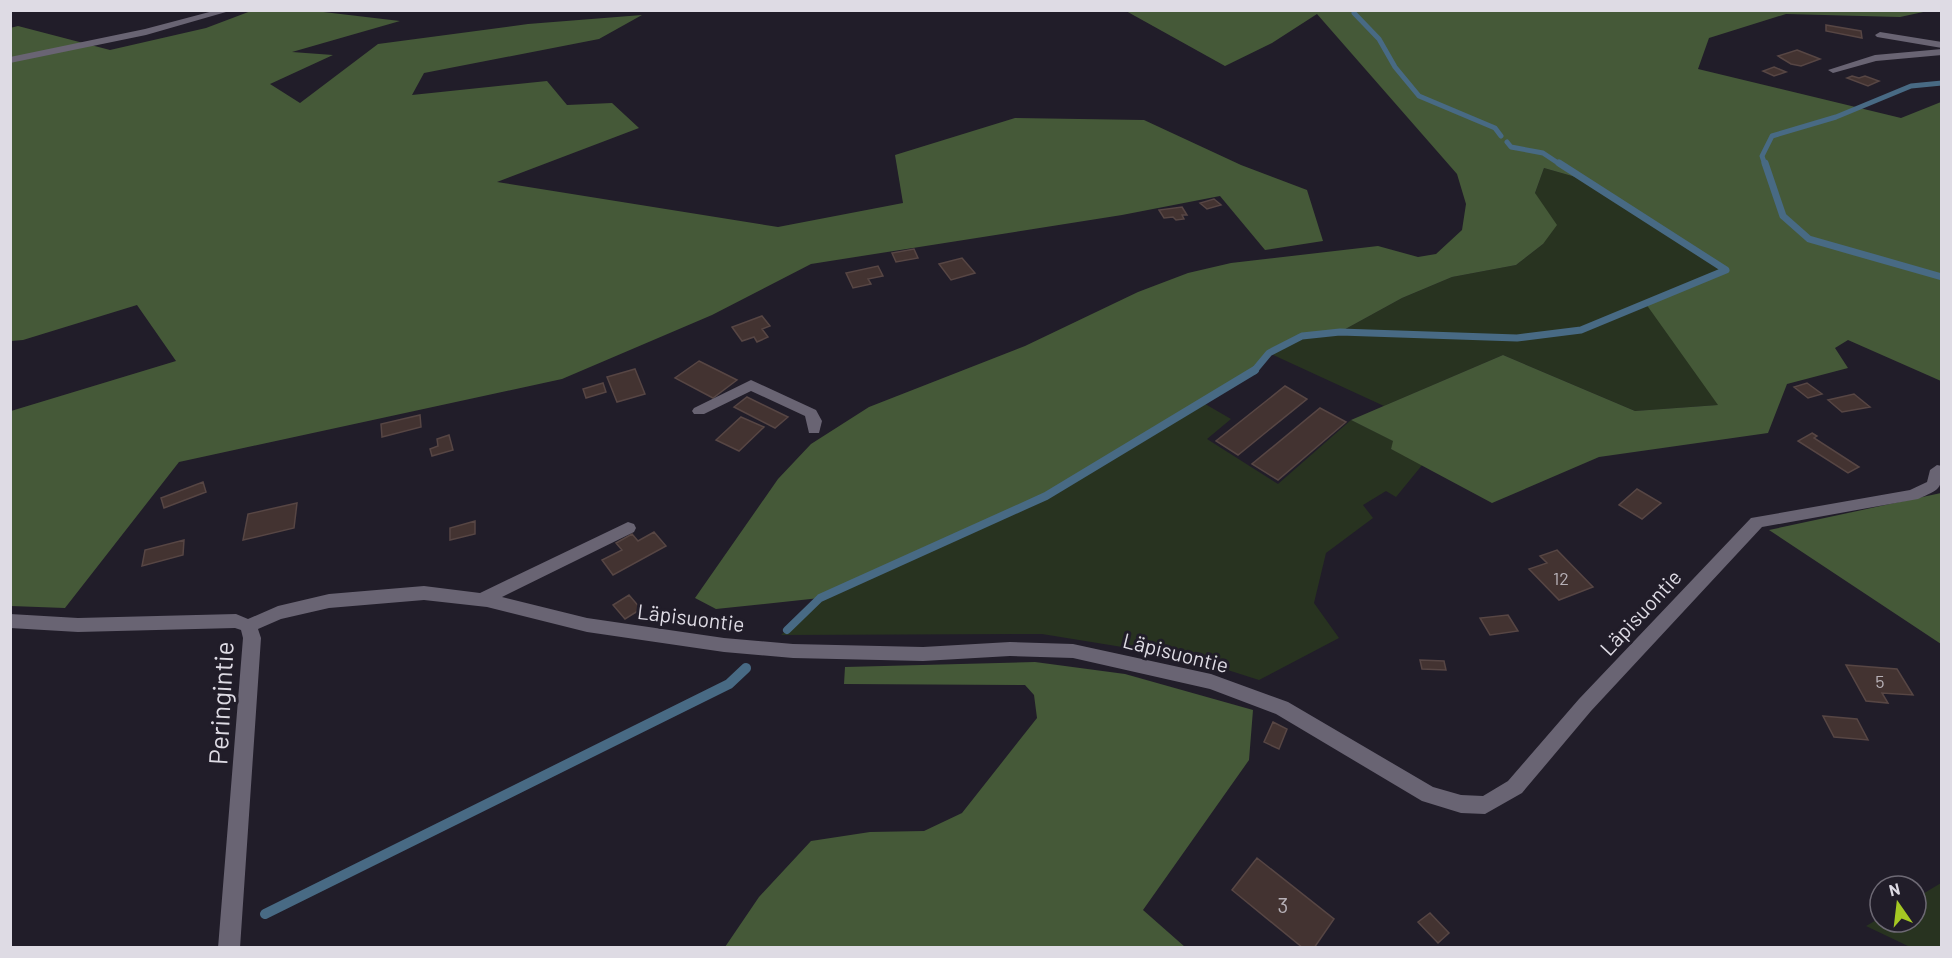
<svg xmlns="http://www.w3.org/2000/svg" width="1952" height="958" font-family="Barlow,sans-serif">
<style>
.green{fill:#283320}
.forest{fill:#455938}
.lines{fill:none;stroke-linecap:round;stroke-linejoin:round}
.stream-far3{stroke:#486a84;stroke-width:5}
.stream-far2{stroke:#486a84;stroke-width:7}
.stream-far1{stroke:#486a84;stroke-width:8}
.stream{stroke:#486a84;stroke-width:10}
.building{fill:#433331;stroke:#574644;stroke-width:1.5}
.minor{fill:#696473;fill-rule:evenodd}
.labels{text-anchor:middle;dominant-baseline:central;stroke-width:6;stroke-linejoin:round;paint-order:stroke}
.number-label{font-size:18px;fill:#b7b1b7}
.street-label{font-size:21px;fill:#dedbe4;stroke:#211d29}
.near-number-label{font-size:21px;fill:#b7b1b7}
.near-street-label{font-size:26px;fill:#dedbe4;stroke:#211d29}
</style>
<rect width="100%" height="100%" fill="#211d29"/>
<!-- green -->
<path class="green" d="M1544 168 1579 178 1726 270 1718 405 1635 411 1503 355 1384 406 1269 353 1302 336 1340 332 1402 298 1452 277 1516 265 1543 244 1535 193Z
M1200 401 1231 419 1207 439 1278 484 1351 420 1394 441 1391 449 1423 464 1396 497 1386 491 1363 505 1373 518 1326 553 1314 603 1339 638 1259 680 1190 658 1042 634 781 635 820 598 1046 496Z
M1941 883V947H1910L1866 926 1880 918V922H1916V898Z"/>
<!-- forest -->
<path class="forest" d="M251 11H315L400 21 292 52 333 55 270 84 300 103 378 44 528 24 642 15 599 39 424 73 412 95 547 81 567 105 612 103 639 128 497 182 778 227 903 203 895 155 1015 118 1144 120 1241 165 1307 190 1323 241 1265 250 1220 196 1122 215 811 264 712 315 562 379 179 462 65 608 11 606V411L176 361 137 305 23 340 11 341 10 28 18 26 110 50 206 28Z
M1126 11H1928L1900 17 1786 14 1709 38 1698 69 1901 118 1941 102V381L1848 340 1835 348 1848 368 1787 384 1768 433 1599 457 1492 503 1391 449 1393 441 1351 420 1503 355 1635 411 1718 405 1646 304 1726 269 1579 178 1544 168 1535 193 1557 225 1543 244 1516 265 1452 277 1402 298 1340 332 1302 336 1269 353 1252 373 1200 401 1046 496 820 598 716 609 695 598 778 479 811 444 869 407 1025 346 1138 292 1188 273 1231 263 1378 246 1418 257 1436 254 1462 230 1466 204 1457 174 1317 14 1272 43 1225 66Z
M1941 493V644L1769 530Z
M1035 662 1125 674 1253 710 1249 760 1143 910 1185 947H725L759 897 811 841 870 832 924 831 962 813 1037 718 1034 695 1025 685 844 684 845 667Z"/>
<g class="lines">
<!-- stream-far3 -->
<path class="stream-far3" d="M1354 13 1379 39 1395 67 1419 96 1495 128 1501 136
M1507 142 1511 147 1543 153 1561 165
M1765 165 1762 156 1772 136 1836 117 1911 86 1942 83"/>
<!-- stream-far2 -->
<path class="stream-far2" d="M1765 163 1783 216 1809 239 1942 277
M1254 371 1269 353 1302 336 1340 332 1517 338 1581 330 1726 270 1559 163"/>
<!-- stream-far1 -->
<path class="stream-far1" d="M787 630 820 598 1046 496 1255 370"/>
<!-- stream -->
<path class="stream" d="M265 914 729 684 746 668"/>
</g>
<!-- building -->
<path class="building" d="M1826 25 1861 31 1862 38 1826 31Z
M1797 50 1815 57 1820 59 1801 66 1791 64 1778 56Z
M1774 67 1786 72 1774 76 1763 71Z
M1852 76 1859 78 1865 76 1879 81 1868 86 1847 78Z
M1214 199 1221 205 1207 209 1200 203Z
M1182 207 1187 215H1182L1184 219 1176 220 1173 217 1164 218 1159 210Z
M914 249 918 258 896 262 892 253Z
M962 258 975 273 951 280 939 264Z
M878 266 883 276 868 279 871 284 853 288 846 273Z
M762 316 770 326 762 329 768 337 757 342 754 337 742 341 732 327Z
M699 361 737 380 713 398 675 378Z
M635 369 645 394 617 402 607 377Z
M603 383 606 392 586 398 583 389Z
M1807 383 1822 394 1808 398 1794 387Z
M1285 386 1307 399 1238 455 1216 441Z
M1854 394 1870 407 1842 412 1828 400Z
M747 397 788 417 775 428 734 407Z
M1320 408 1346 422 1278 480 1252 464Z
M420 415 421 427 382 437 381 424Z
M741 417 764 427 739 451 716 440Z
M1812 433 1817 436 1814 438 1859 467 1848 473 1798 441Z
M449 435 453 450 432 456 430 449 438 446 437 439Z
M203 482 206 492 164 508 161 498Z
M1637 489 1661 503 1642 519 1619 505Z
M297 503 294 528 243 540 248 514Z
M475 521V534L450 540V528Z
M654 532 666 546 613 575 602 560 622 550 616 543 632 534 638 541Z
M184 540 183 555 142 566 145 550Z
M1557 550 1593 587 1559 600 1529 569 1547 563 1540 556Z
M629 595 641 609 625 619 613 605Z
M1508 615 1518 631 1490 635 1480 618Z
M1420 660 1444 661 1446 670 1422 669Z
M1846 665 1897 669 1913 695 1882 693 1888 703 1866 701Z
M1823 716 1857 719 1868 740 1834 737Z
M1273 722 1287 729 1279 749 1264 742Z
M1257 858 1334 919 1314 948H1303L1232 890Z
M1430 913 1449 933 1438 943 1418 922Z"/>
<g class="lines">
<!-- minor -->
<path class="minor" d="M217 10H233L146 35 10 63V57L145 29Z
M1880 32 1942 42V48L1877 37 1875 35Z
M1942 49V55L1876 61 1833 73 1828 70 1875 55Z
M751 380 816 410 822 421 819 433H809L805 416 751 391 704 414H694L692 411 694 408Z
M1937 465 1942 466C1942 490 1940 489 1918 499L1762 527 1591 711 1522 793 1485 814 1461 813 1422 801 1276 714 1210 689 1073 658 1010 656 923 661 793 658 724 652 587 632 487 607 424 600 329 608 281 619 258 629 261 638 240 948H218L243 638 241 630 235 628 78 632 10 628V614L78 618 236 614 248 619 278 606 329 594 424 586 480 593 628 522 634 524 636 528 634 532 502 597 587 618 724 638 793 644 923 647 1010 642 1073 644 1211 674 1288 702 1433 787 1461 795 1483 796 1508 781 1579 699 1751 518 1910 490 1927 482 1930 470Z"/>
</g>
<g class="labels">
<!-- number labels -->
<g class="number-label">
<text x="1561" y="578">12</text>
<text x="1880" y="681">5</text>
</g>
<!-- street labels -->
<g class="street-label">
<text transform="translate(1640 612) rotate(-47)">Läpisuontie</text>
<text transform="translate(691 617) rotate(7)">Läpisuontie</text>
<text transform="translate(1176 652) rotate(14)">Läpisuontie</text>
</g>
<!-- near-number labels -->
<g class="near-number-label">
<text x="1283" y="904">3</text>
</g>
<!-- near-street labels -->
<g class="near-street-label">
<text transform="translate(220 703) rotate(-87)">Peringintie</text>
</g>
</g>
<!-- border -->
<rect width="1952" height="958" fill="none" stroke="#dedbe4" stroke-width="24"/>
<!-- north arrow -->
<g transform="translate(1898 904) rotate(346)"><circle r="28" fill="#211d29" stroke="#6d6974" stroke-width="1.5"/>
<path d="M0-4.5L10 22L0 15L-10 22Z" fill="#a5c823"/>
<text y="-9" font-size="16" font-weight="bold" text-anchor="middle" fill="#dedbe4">N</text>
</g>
</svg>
